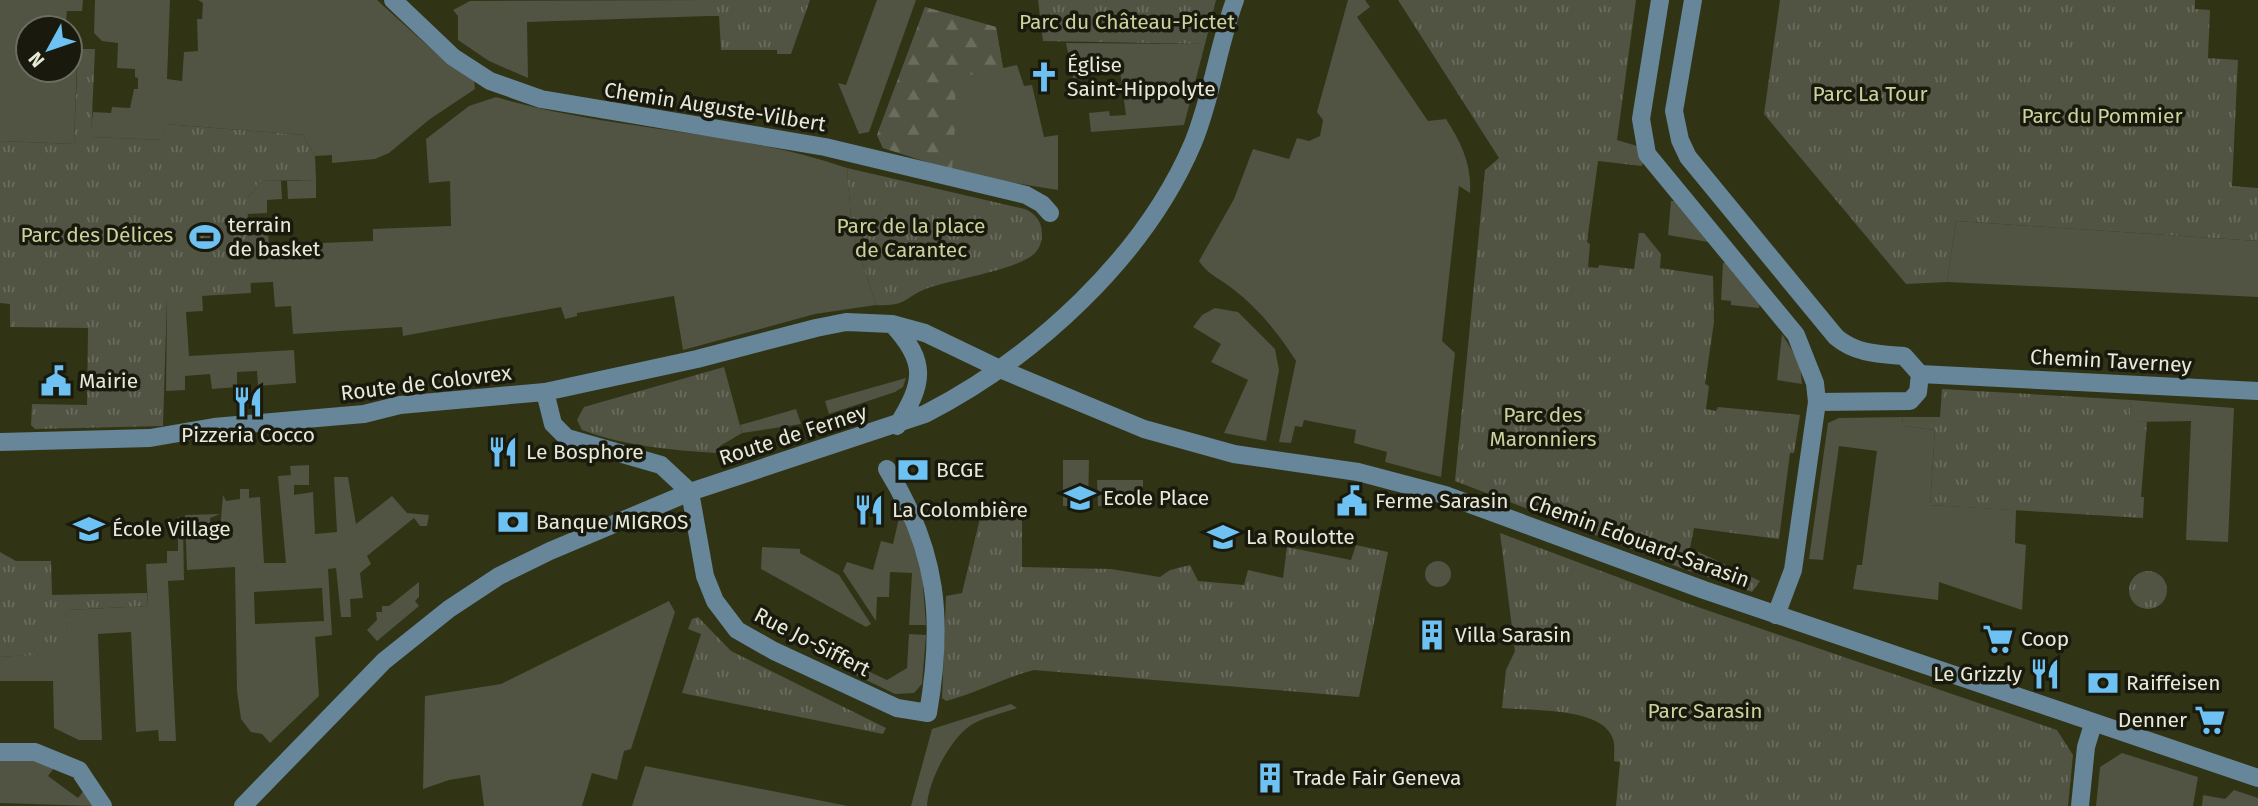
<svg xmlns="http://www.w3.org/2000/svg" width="2258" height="806" font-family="'Fira Sans',sans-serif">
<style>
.green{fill:#515343;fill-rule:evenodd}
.forest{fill:url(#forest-firs)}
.park{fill:url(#park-tufts)}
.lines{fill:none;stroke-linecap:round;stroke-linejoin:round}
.minor{stroke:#678699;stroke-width:18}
.labels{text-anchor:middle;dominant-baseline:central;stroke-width:7;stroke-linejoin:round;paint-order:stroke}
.park-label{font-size:21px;fill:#cbd29d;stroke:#191a0d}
.poi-label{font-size:21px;fill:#e7ead8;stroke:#191a0d;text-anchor:start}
.street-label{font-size:21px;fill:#e7ead8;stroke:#191a0d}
</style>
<defs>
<pattern id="forest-firs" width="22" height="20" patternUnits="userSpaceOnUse" patternTransform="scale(1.75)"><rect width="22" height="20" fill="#515343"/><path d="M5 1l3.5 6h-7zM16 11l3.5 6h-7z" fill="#6a6c5d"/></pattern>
<pattern id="park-tufts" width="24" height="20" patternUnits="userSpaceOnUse" patternTransform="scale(1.75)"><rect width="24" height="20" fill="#515343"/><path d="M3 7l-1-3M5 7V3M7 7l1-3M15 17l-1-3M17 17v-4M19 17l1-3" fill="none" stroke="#6a6c5d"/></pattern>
</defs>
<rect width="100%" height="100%" fill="#303415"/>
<!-- green -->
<path class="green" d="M0 0H83L82 11H67L66 22 78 35 74 144 0 141ZM28 28H70V70H28Z
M95 0H170L167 79 182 81 184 52 198 51 197 19H202L203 3 198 0H377L439 56 474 79 475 89 430 119 389 153 375 159 332 163V155L315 156 303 135 165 124 164 140 90 137 93 112 111 113 112 107 130 108 134 89H138V78L135 77V69L117 68 118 43 102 41 94 33Z
M709 0V16L527 22 528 78 489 61 458 40V16L453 10 470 1Z
M877 0H916L869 132 859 134 838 83 846 85Z
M1348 0H1365L1370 7 1357 17 1428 121 1446 119C1461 142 1472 165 1470 193L1459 186 1442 341 1455 353 1441 477 1385 462 1387 452 1354 443 1356 430 1304 420 1302 427 1295 426 1291 443 1279 442 1296 361C1279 334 1259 309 1233 289 1221 279 1208 275 1199 261L1234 199 1253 149 1289 159 1297 138 1309 141 1320 136 1323 120 1317 112Z
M925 7 996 27 1003 68 1017 65 1024 86 1032 85 1044 137 1058 135V190L977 177 883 148 877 135Z
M1066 43 1205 44 1184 125 1091 132 1089 113 1109 111 1110 116 1126 115 1120 71 1086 74V78H1073Z
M496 97C610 131 734 129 847 168L852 230 876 305 815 314 683 350 674 296 577 313V316L565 319 561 307 403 336 402 327 293 334 291 306 275 307 273 282 250 283 248 224 267 223 269 245 373 241V229L451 226 450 181 429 183 426 139 469 106Z
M316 180V198L288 199 287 181Z
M257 181H281L282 199 267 200V213L247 214V197L254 192Z
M1671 201H1675L1708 242 1668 235Z
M1956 221 2258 241V297L1947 282Z
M1723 263H1726L1760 302 1759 308 1731 305V301L1721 300Z
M202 295 203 311 186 312 189 356 294 350 296 383 258 386 257 371 237 372V387L212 389 210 374 185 376V390L166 391 167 297Z
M1215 308 1238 312 1275 349 1279 370 1266 441 1224 433 1248 380 1211 362 1221 344 1193 327 1202 315Z
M1782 334 1800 363 1802 384 1777 380Z
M906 378 903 387 895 392 829 414 825 401Z
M2131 400 2234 408 2228 542 2186 540 2191 421 2136 422 2130 416Z
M796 409 801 424 742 433 740 425Z
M1903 417 1902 426 1935 430 1930 505 2016 510 2015 543 2026 545 2022 610 1939 582 1938 600 1853 589 1857 565H1862L1877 451 1839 446 1823 560 1809 559 1828 423 1839 418Z
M1063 460H1089L1088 506H1063Z
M309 465V485H294V495L313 492 315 534 337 532 334 477H348L356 524 392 496 407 513 429 515 427 526H420L414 518 367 556 371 564 360 573 363 598 350 599 351 617H341L336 568 328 569 332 635 315 637 319 696 270 743 262 734 251 732 241 719 237 691 235 567 187 570 185 515 220 514 210 518 212 541H219L223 495 226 501 240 499V489H249V498L260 497 264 563H286L278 476 291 475 290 466ZM322 588 324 621 255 624 254 592Z
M1097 480H1143V505L1098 506Z
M178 516 183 526 184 580 168 581 176 741H159L158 730 136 732 131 632 98 634 102 740H79L54 728 53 681H0V657L67 652 66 610 148 606 146 564 167 563V551H178Z
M899 518 905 519 921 560 926 625H909L912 573 890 572 889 597H877L876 621 843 571 847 562 873 570 881 541 893 544Z
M762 547 800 549V553L839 575 871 624 866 627 761 569Z
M1425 574a13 13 0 1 1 26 0a13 13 0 1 1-26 0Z
M419 582V597L415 601 419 606 377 641 367 630 377 620 376 612H382V606H389Z
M669 601 675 612 631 749 624 751 617 780 592 773 582 806H484L480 775 449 780 423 789 425 696 501 684Z
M909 634 926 635 922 684 914 693 895 694 835 665 838 657 887 680 907 668Z
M1011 704 1017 708C1001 714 978 718 966 729 948 744 928 782 927 806H911L932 729Z
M2122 753 2198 777 2193 806H2096L2100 767Z
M0 759H34L54 768 48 776 78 798 85 789 95 806 0 803Z
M645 766 848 806H632Z
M2234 790 2258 798V806H2202L2203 795 2225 799Z"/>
<!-- forest -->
<path class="forest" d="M925 7 996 27 1003 68 984 78 954 70 956 110 952 170 883 148 877 135Z"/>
<!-- park -->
<path class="park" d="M709 0H810L791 54H777V50H721L719 16H709Z
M1038 0H1216L1205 44 1043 41Z
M1398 0H1636L1617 140 1637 146 1644 160 1642 166 1598 161 1587 242 1590 244 1588 267 1598 268 1599 265 1634 269 1639 233H1644L1661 254 1660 268 1713 276 1714 322 1705 384 1709 386 1706 409 1716 411 1718 407 1800 415 1794 453H1790L1779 539 1694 528 1690 548 1760 581 1752 592 1681 568 1455 481 1485 170 1499 158Z
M1780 0H2195V9L2210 10 2208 58 2238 60 2232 186 2258 188V241L1956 221 1947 282 1906 284 1764 114Z
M78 49H95L91 137 163 140 165 124 303 135 315 156 316 180 258 181 254 192 247 197 251 293 167 298 163 426 35 429 31 425 32 404 87 405 88 328 10 327V304L0 303V141L74 144Z
M847 168 1025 209C1036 214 1042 222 1042 234 1042 244 1038 252 1030 257 1008 271 957 279 931 287 905 295 909 307 876 305L852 230Z
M724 367 742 433 720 446 716 453C670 450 625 446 582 430L577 420 584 407Z
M1942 389 2131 400 2130 416H2137V422H2147L2141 497H2144L2143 518 1930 505 1935 430 1902 426 1903 417H1940Z
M982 510H1022V567L1111 569 1160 577 1170 570 1190 565 1198 581 1244 585 1248 570 1283 578 1287 547 1351 560 1356 545 1388 552 1359 697 1034 670C1003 678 977 693 946 701L942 698 946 596 962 593Z
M1500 533 1692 605 2057 730 2073 755 2068 806H1616L1620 762 1614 761C1614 754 1615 745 1613 739 1603 707 1530 711 1502 708L1506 670 1515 651Z
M0 552 16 561H51L52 595 147 593 148 606 66 610 68 653 0 657Z
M2129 590a19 19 0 1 1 38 0a19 19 0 1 1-38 0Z
M698 617 731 651 886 728 883 734 682 693 701 634 688 629 692 619Z"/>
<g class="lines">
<!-- minor -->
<path class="minor" d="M393 0 453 57 490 81 541 99 825 147 1026 195 1042 204 1050 213
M1660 0 1641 119 1647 154 1796 335 1815 383 1817 402 1793 570 1776 615
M1693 0 1674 111 1680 140 1688 157 1836 337C1856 354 1879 354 1904 356L1920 374 1918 392 1910 401 1817 402
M892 324C928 362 924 383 897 426
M1920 374 2258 391
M545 392 553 424 567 438 661 465 690 492
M0 442 150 438 214 427 364 414 400 405 545 392 697 359 816 328 846 322 892 324 925 333 1000 369 1144 429 1234 454 1358 472 1445 495 1704 590 2258 778
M690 492 705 576 715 601 737 630 774 651 897 708 928 713C944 620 938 551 887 469
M0 752H35L79 770 103 806
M243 806 384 661 449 609 499 576 550 551 690 492 925 414C1034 358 1144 258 1193 143 1212 97 1218 46 1235 0
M2080 806 2086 747 2093 724"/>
</g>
<!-- icons -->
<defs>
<g id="church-bare" transform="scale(2.415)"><path d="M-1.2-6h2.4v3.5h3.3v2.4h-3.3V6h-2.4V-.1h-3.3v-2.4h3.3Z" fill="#6dc2f3" stroke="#191a0d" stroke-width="2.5" paint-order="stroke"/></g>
<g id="stadium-bare" transform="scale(2.415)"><path d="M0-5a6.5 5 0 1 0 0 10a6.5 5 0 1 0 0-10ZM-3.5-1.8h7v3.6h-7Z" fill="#6dc2f3" stroke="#191a0d" stroke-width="2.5" paint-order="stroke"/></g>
<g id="civic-bare" transform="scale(2.415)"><path d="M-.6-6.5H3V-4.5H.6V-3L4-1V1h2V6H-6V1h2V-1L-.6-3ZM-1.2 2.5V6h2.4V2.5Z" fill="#6dc2f3" stroke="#191a0d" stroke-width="2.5" paint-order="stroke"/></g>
<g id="restaurant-bare" transform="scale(2.415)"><path d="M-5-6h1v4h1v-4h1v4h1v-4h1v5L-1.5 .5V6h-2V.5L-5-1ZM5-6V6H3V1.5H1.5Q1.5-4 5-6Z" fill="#6dc2f3" stroke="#191a0d" stroke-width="2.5" paint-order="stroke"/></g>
<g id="bank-bare" transform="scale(2.415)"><path d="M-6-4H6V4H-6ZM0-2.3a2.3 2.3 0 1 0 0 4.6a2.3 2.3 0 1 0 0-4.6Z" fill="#6dc2f3" stroke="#191a0d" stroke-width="2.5" paint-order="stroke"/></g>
<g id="school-bare" transform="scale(2.415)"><path d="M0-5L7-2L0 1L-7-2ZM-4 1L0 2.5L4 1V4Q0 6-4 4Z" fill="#6dc2f3" stroke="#191a0d" stroke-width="2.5" paint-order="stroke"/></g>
<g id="building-bare" transform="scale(2.415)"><path d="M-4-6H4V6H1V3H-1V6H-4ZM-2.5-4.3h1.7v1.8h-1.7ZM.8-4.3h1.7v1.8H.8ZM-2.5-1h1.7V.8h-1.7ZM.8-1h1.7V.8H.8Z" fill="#6dc2f3" stroke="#191a0d" stroke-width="2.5" paint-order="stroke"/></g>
<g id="supermarket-bare" transform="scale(2.415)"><path d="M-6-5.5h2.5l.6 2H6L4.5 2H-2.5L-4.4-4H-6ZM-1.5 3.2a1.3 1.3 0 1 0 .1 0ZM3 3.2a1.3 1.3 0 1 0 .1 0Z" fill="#6dc2f3" stroke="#191a0d" stroke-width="2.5" paint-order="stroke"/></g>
</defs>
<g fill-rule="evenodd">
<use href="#church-bare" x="1044" y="77"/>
<use href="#stadium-bare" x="205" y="237"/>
<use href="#civic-bare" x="56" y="381"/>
<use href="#restaurant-bare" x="248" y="402"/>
<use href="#restaurant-bare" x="503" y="452"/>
<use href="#bank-bare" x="913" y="470"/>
<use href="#school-bare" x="1080" y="498"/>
<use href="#civic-bare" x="1352" y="501"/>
<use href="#restaurant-bare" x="869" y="510"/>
<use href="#bank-bare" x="513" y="522"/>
<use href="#school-bare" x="89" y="529"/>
<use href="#school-bare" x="1223" y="537"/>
<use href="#building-bare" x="1432" y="635"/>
<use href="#supermarket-bare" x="1998" y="639"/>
<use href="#restaurant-bare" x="2045" y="674"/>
<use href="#bank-bare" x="2103" y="683"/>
<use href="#supermarket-bare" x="2210" y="720"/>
<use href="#building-bare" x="1270" y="778"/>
</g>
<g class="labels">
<!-- park labels -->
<g class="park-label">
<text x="1127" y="22">Parc du Château-Pictet</text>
<text x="1870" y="94">Parc La Tour</text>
<text x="2102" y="116">Parc du Pommier</text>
<text x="911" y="226">Parc de la place<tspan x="911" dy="24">de Carantec</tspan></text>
<text x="97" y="235">Parc des Délices</text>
<text x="1543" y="415">Parc des<tspan x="1543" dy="24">Maronniers</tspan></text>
<text x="1705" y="711">Parc Sarasin</text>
</g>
<!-- poi labels -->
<g class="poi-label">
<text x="1067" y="65">Église<tspan x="1067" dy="24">Saint-Hippolyte</tspan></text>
<text x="228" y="225">terrain<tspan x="228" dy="24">de basket</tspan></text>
<text x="79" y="381">Mairie</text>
<text x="248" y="435" text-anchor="middle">Pizzeria Cocco</text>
<text x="526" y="452">Le Bosphore</text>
<text x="936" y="470">BCGE</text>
<text x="1103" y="498">Ecole Place</text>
<text x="1375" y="501">Ferme Sarasin</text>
<text x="892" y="510">La Colombière</text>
<text x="536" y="522">Banque MIGROS</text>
<text x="112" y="529">École Village</text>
<text x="1246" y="537">La Roulotte</text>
<text x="1455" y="635">Villa Sarasin</text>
<text x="2021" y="639">Coop</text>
<text x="2022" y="674" text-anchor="end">Le Grizzly</text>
<text x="2126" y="683">Raiffeisen</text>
<text x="2187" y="720" text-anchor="end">Denner</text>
<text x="1293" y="778">Trade Fair Geneva</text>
</g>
<!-- street labels -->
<g class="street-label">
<text transform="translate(715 107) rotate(9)">Chemin Auguste-Vilbert</text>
<text transform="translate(2111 361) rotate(3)">Chemin Taverney</text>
<text transform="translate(426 383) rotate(-7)">Route de Colovrex</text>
<text transform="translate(793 435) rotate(-18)">Route de Ferney</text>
<text transform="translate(1639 541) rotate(20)">Chemin Edouard-Sarasin</text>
<text transform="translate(812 642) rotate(27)">Rue Jo-Siffert</text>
</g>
</g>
<!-- north arrow -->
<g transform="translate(49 49) rotate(230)"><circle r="33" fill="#191a0d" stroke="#6b6d5e" stroke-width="2"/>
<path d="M0-5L12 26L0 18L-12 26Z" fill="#6dc2f3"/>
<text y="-10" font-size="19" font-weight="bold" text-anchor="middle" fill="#e7ead8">N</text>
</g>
</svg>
